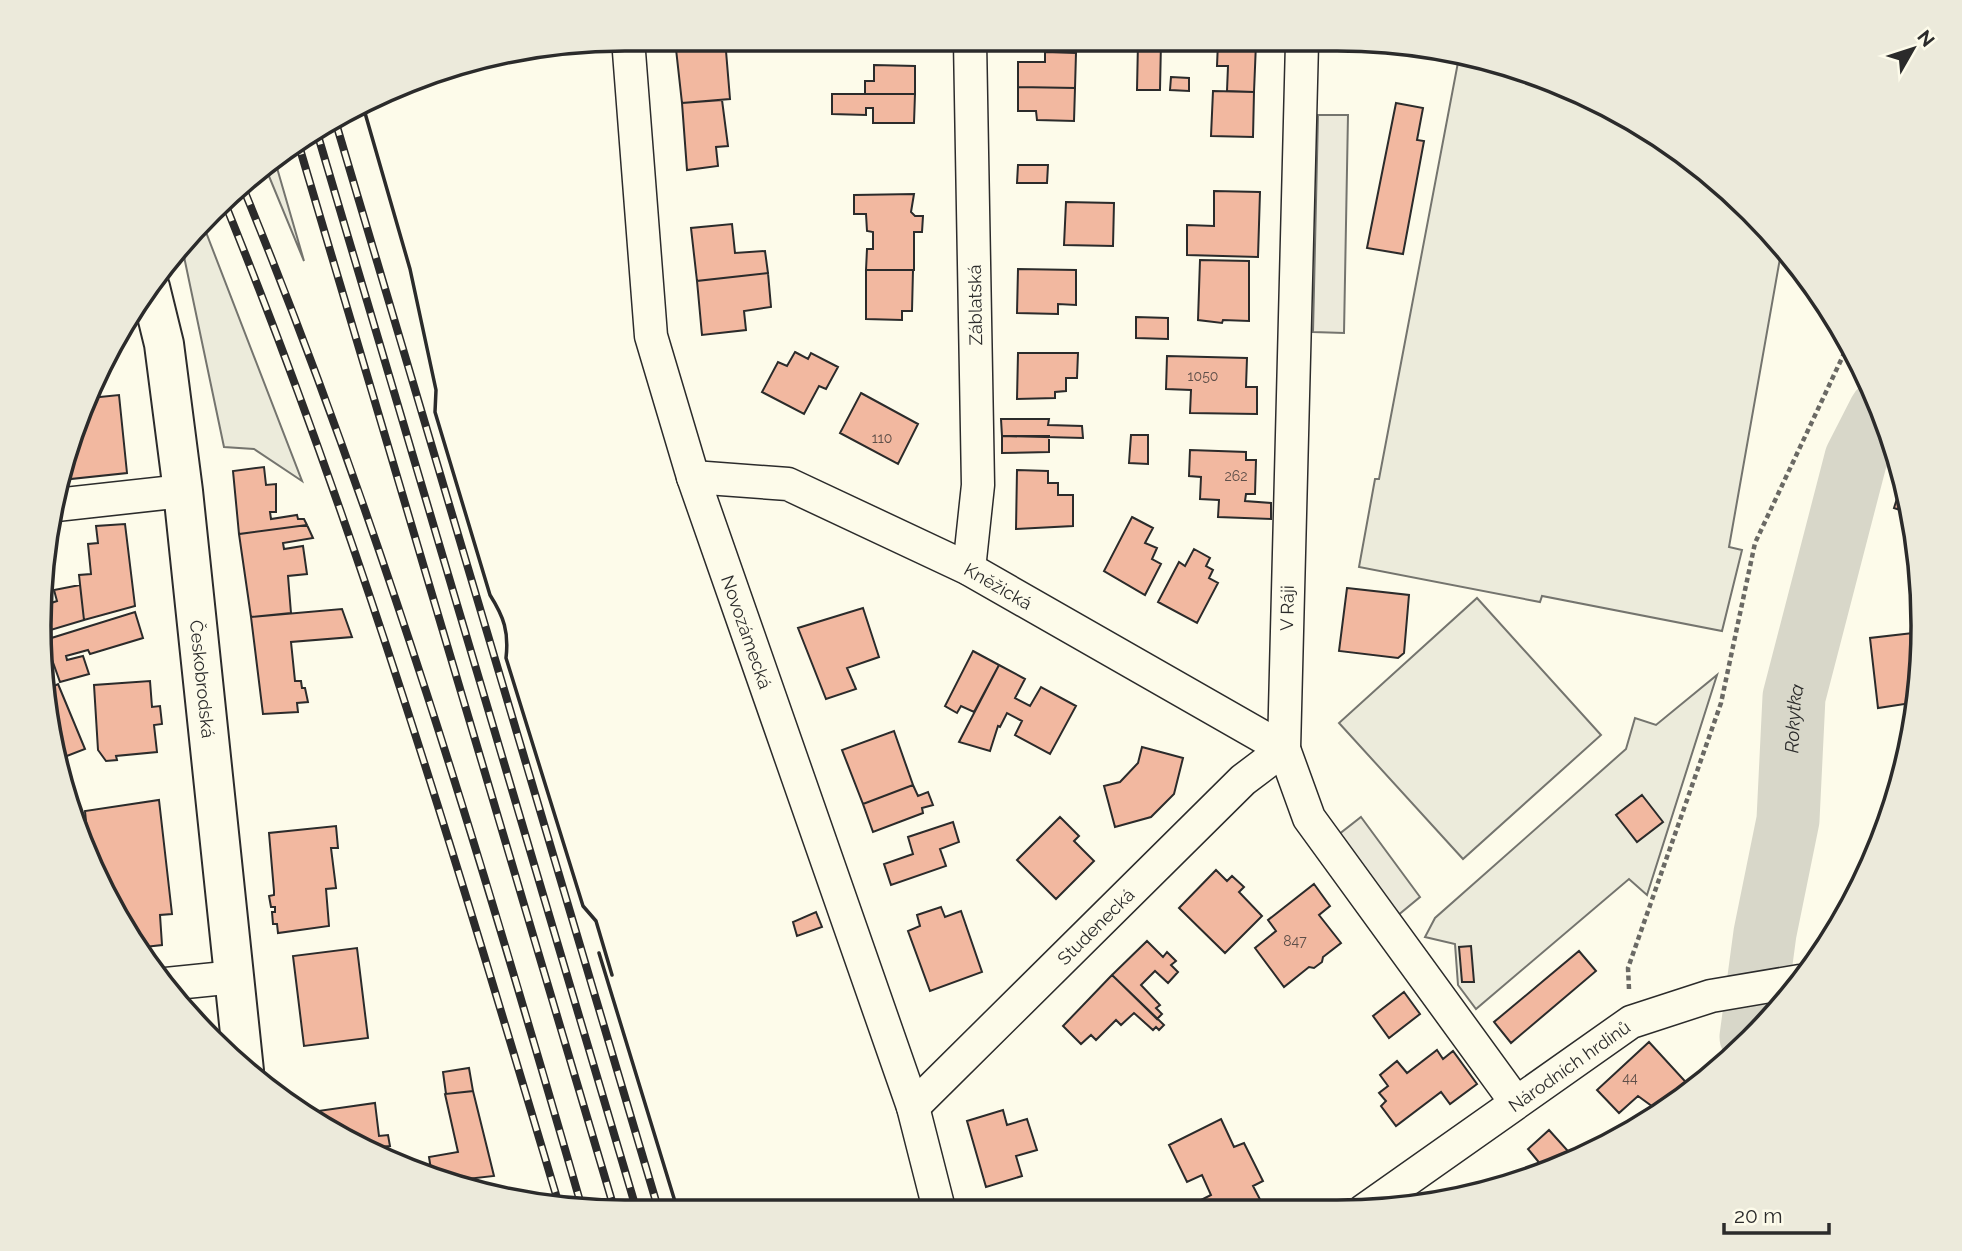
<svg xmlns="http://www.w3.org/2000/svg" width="1962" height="1251" font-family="Raleway,sans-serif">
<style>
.green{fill:#ecebdb;stroke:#74746e;stroke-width:2}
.parking{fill:#eceadb;stroke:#74746e;stroke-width:2}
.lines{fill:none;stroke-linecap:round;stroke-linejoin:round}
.river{stroke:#d8d7c9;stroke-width:63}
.building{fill:#f2b8a0;stroke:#2b2b2b;stroke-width:2}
.street-casing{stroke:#2b2b2b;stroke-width:35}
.primary-casing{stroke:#2b2b2b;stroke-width:42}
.path{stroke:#6a6964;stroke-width:4.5;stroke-dasharray:5 3.5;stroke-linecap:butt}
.street{stroke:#fdfbea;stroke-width:32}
.primary{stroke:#fdfbea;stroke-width:38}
.rail-casing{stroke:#2b2b2b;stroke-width:8}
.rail{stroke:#fdfbea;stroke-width:5;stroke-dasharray:16;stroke-linecap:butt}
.wall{stroke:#2b2b2b;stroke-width:3.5}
.labels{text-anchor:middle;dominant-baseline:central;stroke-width:5;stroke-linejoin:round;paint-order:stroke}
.number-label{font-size:14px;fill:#5d4e48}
.street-label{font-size:18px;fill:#2b2b2b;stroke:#fdfbea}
.water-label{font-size:19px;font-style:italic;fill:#2b2b2b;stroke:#fdfbea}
.rim{fill:none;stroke:#2b2b2b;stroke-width:3.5}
</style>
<rect width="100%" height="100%" fill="#fdfbea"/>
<!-- green -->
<path class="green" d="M1459 57 1596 99 1723 184 1782 247 1729 547 1742 550 1722 631 1542 596 1540 602 1359 567 1375 479H1379Z
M275 161 304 261 266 169Z
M204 227 302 481 254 449 224 447 182 247Z
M1477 598 1601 735 1463 859 1339 723Z
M1717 675 1647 895 1629 879 1476 1009 1458 985 1455 944 1425 937 1435 918 1626 749 1635 718 1656 725Z"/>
<!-- parking -->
<path class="parking" d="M1318 115H1348L1344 333 1313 332Z
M1361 817 1420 897 1397 916 1338 835Z"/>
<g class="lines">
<!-- river -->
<path class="river" id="s1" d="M1751 1037 1765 933 1788 820 1794 697 1856 458 1880 411"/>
</g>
<!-- building -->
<path class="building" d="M725 39 730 99 682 103 675 40Z
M1138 42H1161L1160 90H1137Z
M1218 42 1256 43 1254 92 1227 91 1228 66H1217Z
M1045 52 1076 53 1075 88 1018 87V62H1045Z
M874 65 915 66V94H865V81H874Z
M1171 77 1189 78V91L1170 90Z
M1018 87 1075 88 1074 121 1037 120 1036 111H1018Z
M1213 91 1254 92 1253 137 1211 136Z
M832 94H915L914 123H873V108H866V115L832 114Z
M722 100 728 146 716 147 718 166 687 170 682 103Z
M1396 103 1423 108 1417 140 1424 141 1403 254 1367 248Z
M1018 165H1048L1047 183H1017Z
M1214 191 1260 192 1258 257 1187 255V225L1214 226Z
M914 194 911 212 915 216H923L922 232H914V270H866L867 249H873V232L867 231 866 214H854V195Z
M1066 202 1114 203 1113 246 1064 245Z
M732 224 735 253 765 251 768 273 697 281 691 228Z
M1200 260 1249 261V321L1223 320 1222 323 1198 320Z
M1018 269 1076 270V305L1058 304V314L1017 313Z
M866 270H913L912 311H902V320L866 319Z
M768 273 771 307 744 311 746 330 702 335 697 281Z
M1136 317 1168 318V339L1136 338Z
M795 352 808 359 811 353 838 367 826 389 819 386 804 414 762 392 778 362 787 366Z
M1018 353H1078L1077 378H1066V391L1055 392V398L1017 399Z
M1167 356 1247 358 1246 387H1257V414L1190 413 1191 390 1166 389Z
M861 393 918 424 898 464 840 433Z
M119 395 127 473 61 480 70 436 90 398Z
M1001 419H1049L1048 425 1082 426 1083 438 1002 436Z
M1131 435H1148V464L1129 463Z
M1002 436H1049V452L1002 453Z
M1190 450 1246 452V460H1256L1255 494H1246L1245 501 1271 503V519L1218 517 1219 500 1200 499 1201 477 1189 476Z
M264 467 266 485 276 484V512H270L271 519 297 515 298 519H304L307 525 239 534 233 471Z
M1017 470 1048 471V483H1058V495H1073V526L1016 529Z
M1904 476 1910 513 1894 508Z
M1132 517 1153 528 1145 543 1157 548 1152 559 1161 564 1145 595 1104 571Z
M125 524 135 606 84 620 79 575 91 574 88 544 98 543 96 526Z
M307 525 313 538 283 543 284 549 303 546 307 574 288 576 291 613 251 617 239 534Z
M1194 549 1210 558 1206 566 1213 570 1209 578 1218 583 1197 623 1158 602 1179 562 1185 566Z
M80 585 84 620 44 632 42 606 57 601 54 590Z
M1347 588 1409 595 1404 653 1398 658 1339 651Z
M863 608 879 657 847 668 856 689 826 699 798 628Z
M342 609 352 637 291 642 295 681H301L302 688H305L308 702 297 703 298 712 263 714 251 617Z
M135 612 143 638 90 654 88 650 66 656 67 660 83 656 89 674 60 682 45 640Z
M1913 633 1921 634 1918 702 1878 708 1870 638Z
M973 651 999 665 974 712 961 706 957 713 945 706Z
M999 665 1025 679 1015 698 1030 706 1041 687 1076 706 1050 754 1015 735 1022 721 1007 713 1000 727 998 726 990 751 959 742Z
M150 681 152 707 160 706 162 724 154 725 157 752 116 756 117 760 106 761 98 750 94 685Z
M58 684 85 749 59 759 50 688Z
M894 731 913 785 863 804 842 750Z
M1142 747 1183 758 1174 794 1151 817 1115 827 1104 786 1120 782 1138 763Z
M913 785 918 796 928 792 933 805 922 808 923 813 873 832 863 804Z
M1642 795 1663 822 1637 842 1616 815Z
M159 800 172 914 160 915 162 945 136 948 88 842 85 811Z
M1060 817 1079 836 1074 841 1094 861 1056 899 1017 860Z
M953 822 959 842 940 849 946 866 891 885 884 864 913 854 908 837Z
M336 826 338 848H331L336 888 326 889 329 926 278 933 277 924H273L272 912H275V907H271L269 896 274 895V891L269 833Z
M1216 870 1227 881 1232 876 1244 887 1239 892 1262 916 1225 953 1179 908Z
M1314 884 1330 906 1319 915 1341 943 1323 957 1322 962 1314 968 1309 967 1284 987 1255 948 1276 931 1268 920Z
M941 907 945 917 961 911 982 972 930 991 908 931 920 926 917 915Z
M816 912 822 927 797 936 793 922Z
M1147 941 1163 957 1167 952 1176 961 1171 965 1178 972 1168 983 1155 971 1141 985 1160 1005 1156 1008 1162 1014 1157 1019 1112 975Z
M1471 946 1474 982H1462L1459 947Z
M357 948 368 1038 304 1046 293 956Z
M1579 951 1596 971 1511 1043 1494 1022Z
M1112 975 1164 1025 1159 1030 1156 1027 1153 1030 1134 1013 1121 1025 1116 1020 1096 1040 1091 1035 1081 1044 1063 1026Z
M1404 992 1420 1014 1389 1038 1373 1016Z
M1649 1042 1694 1091 1660 1112 1638 1096 1619 1113 1597 1090Z
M1437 1050 1443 1059 1453 1051 1477 1084 1450 1104 1441 1092 1396 1126 1381 1106 1386 1101 1379 1093 1388 1086 1380 1075 1397 1061 1407 1073Z
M469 1068 473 1091 446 1094 443 1072Z
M473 1091 494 1176 449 1181 432 1176 429 1157 458 1152 445 1094Z
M375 1103 379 1136 388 1135 390 1146 380 1147 381 1156 311 1112Z
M1003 1110 1007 1125 1027 1119 1037 1150 1016 1156 1022 1176 986 1187 967 1121Z
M1221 1119 1234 1147 1244 1143 1263 1181 1253 1186 1266 1211 1201 1210 1197 1202 1211 1195 1202 1175 1187 1182 1169 1145Z
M1549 1130 1576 1160 1546 1171 1528 1149Z
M1476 1183 1483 1193 1455 1198Z"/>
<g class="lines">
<!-- street casing -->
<g class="street-casing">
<g id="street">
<path id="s2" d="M628 39 651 336 693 477 913 1107 939 1209"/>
<path d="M1302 43 1284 749 1309 818 1515 1101"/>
<path id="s3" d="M693 477 788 484 969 569 1284 749"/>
<path d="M56 505 183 491"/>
<path d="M969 569 978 485 970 41"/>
<path d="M166 984 235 977"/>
<path id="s4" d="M913 1107 1243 780 1284 749"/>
<path id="s5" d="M1363 1211 1631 1022 1711 996 1800 981"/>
</g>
</g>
<!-- primary casing -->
<g class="primary-casing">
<g id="primary">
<path id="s6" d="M150 287 164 344 183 491 244 1071"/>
</g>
</g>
<!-- path -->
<path class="path" d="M1629 989 1628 968 1721 703 1755 543 1849 343"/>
<!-- street -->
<use href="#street" class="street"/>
<!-- primary -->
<use href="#primary" class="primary"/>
<!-- rail casing -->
<g class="rail-casing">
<path id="rail" d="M335 120 658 1208
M316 129 636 1208
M297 139 614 1208
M244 190C380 521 483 864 582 1208
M226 206C359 533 459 870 560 1208"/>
</g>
<!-- rail -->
<use href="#rail" class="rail"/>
<!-- wall -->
<path class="wall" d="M363 106 410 269 436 390 435 412 490 595C504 617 509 632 506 658L583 906 596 921 612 975
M599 953 677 1208"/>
</g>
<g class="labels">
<!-- number labels -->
<g class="number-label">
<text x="1203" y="376">1050</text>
<text x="882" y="438">110</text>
<text x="1236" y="476">262</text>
<text x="1295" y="941">847</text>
<text x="1630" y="1078">44</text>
</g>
<!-- street labels -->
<g class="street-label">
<text transform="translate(975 305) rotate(-91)">Záblatská</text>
<text stroke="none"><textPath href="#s3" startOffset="329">Kněžická</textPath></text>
<text transform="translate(1287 608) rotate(-89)">V Ráji</text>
<text stroke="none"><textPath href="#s2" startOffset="609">Novozámecká</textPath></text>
<text stroke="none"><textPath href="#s6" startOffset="396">Českobrodská</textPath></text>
<text stroke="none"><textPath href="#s4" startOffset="257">Studenecká</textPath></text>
<text stroke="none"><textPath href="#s5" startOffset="252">Národních hrdinů</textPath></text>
</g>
<!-- water labels -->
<g class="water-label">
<text stroke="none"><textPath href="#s1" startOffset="322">Rokytka</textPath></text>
</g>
</g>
<!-- crop -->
<path d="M0 0H1962V1251H0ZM625 51H1337A574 574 0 0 1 1911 625V626A574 574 0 0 1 1337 1200H625A574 574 0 0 1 51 626V625A574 574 0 0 1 625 51Z" fill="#eceadb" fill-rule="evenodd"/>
<path class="rim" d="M625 51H1337A574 574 0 0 1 1911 625V626A574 574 0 0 1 1337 1200H625A574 574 0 0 1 51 626V625A574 574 0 0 1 625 51Z"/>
<!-- north arrow -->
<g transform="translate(1913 49) rotate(51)" stroke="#fdfbea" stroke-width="5" paint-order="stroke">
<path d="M0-5L12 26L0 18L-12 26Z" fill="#2b2b2b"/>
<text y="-10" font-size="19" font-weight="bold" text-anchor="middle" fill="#2b2b2b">N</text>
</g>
<!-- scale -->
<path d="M1724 1223v10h105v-10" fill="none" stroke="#2b2b2b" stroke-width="3.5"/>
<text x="1734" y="1223" font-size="21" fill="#2b2b2b" stroke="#fdfbea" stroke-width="5" paint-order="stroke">20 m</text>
</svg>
